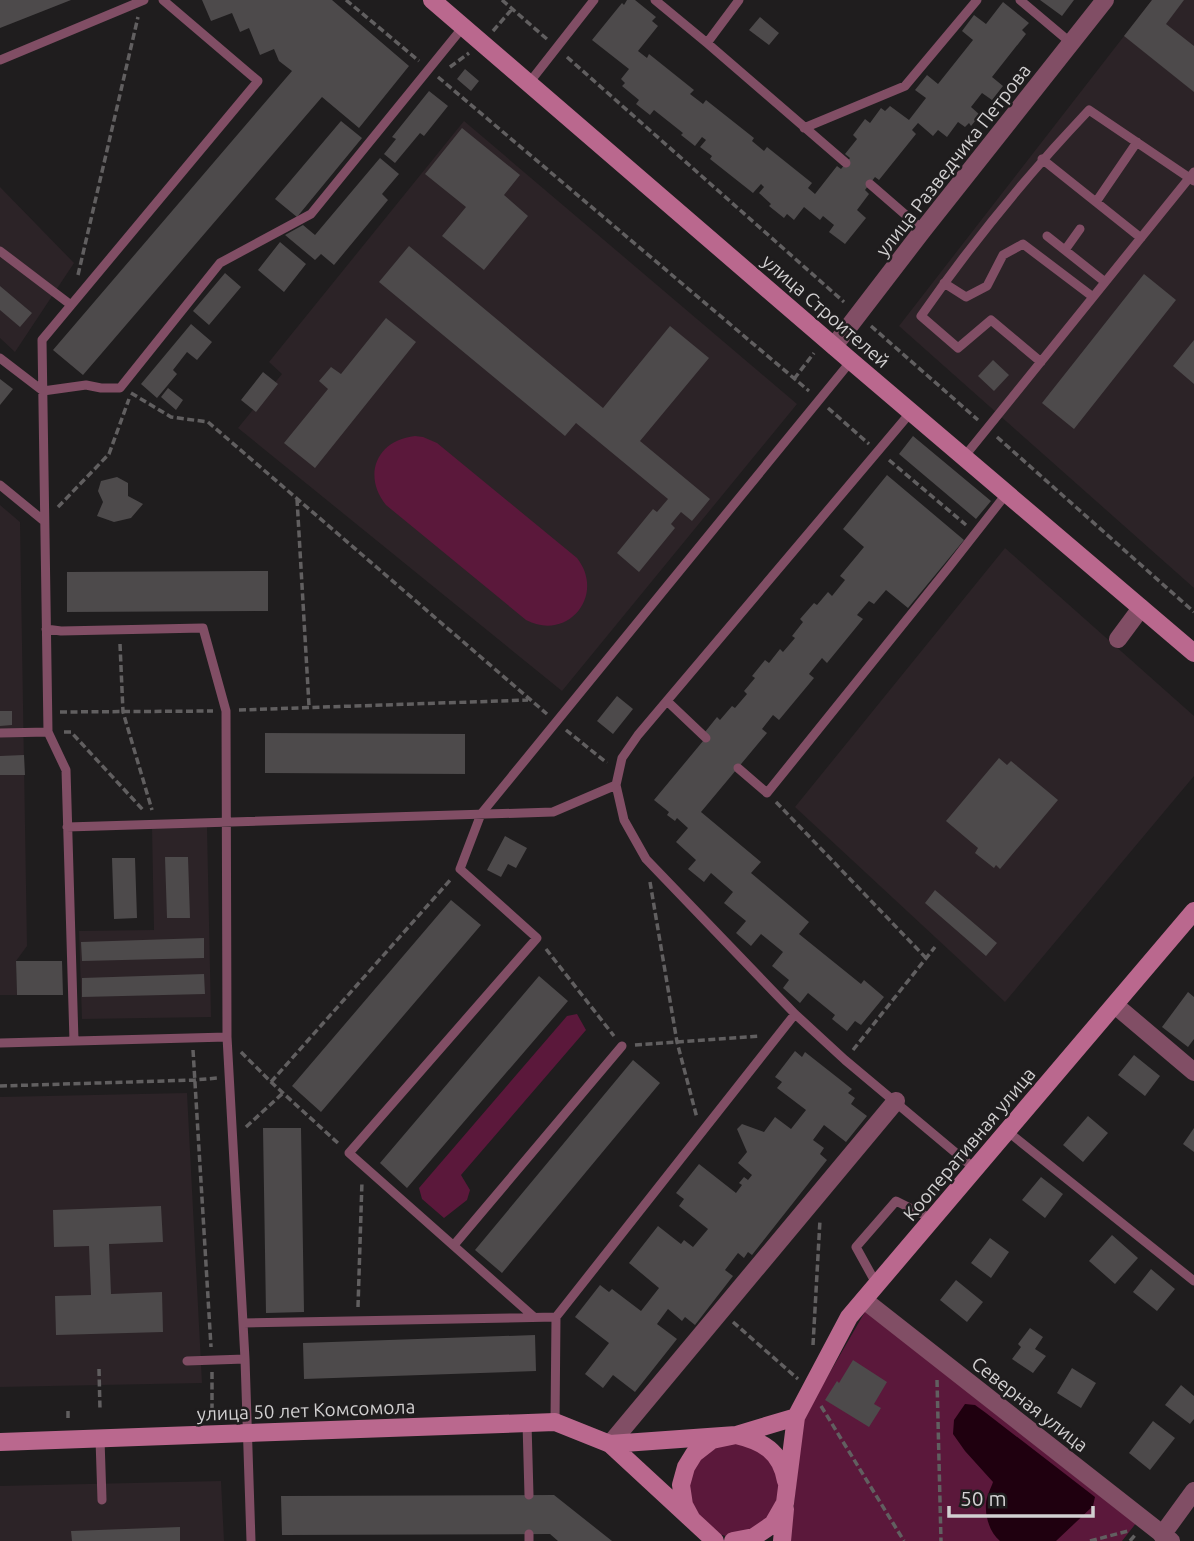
<svg xmlns="http://www.w3.org/2000/svg" width="1194" height="1541" font-family="Ubuntu,sans-serif">
<style>
.built{fill:#2c2327}
.green{fill:#5b183b}
.water{fill:#1f000f}
.building{fill:#4d4a4b}
.lines{fill:none;stroke-linecap:round;stroke-linejoin:round}
.path{stroke:#615f60;stroke-width:3.5;stroke-dasharray:7 3.5;stroke-linecap:butt}
.lane{stroke:#814e65;stroke-width:9}
.street{stroke:#814e65;stroke-width:18}
.secondary{stroke:#ba688e;stroke-width:18}
.labels{text-anchor:middle;dominant-baseline:central;stroke-width:5;stroke-linejoin:round;paint-order:stroke}
.street-label{font-size:19px;fill:#d2d0d1;stroke:#1f1d1e}
</style>
<rect width="100%" height="100%" fill="#1f1d1e"/>
<!-- built -->
<path class="built" d="M1152 0H1194V588L899 326Z
M464 121 797 404 562 691 238 428 282 374 269 362Z
M0 187 74 263 15 352 0 338Z
M0 505 20 522 27 946 16 961 17 995H0Z
M1005 548 1194 716V776L1005 1002 795 807Z
M207 827 211 1017 82 1019 79 931 154 930 152 828Z
M187 1093 202 1383 0 1387V1097Z
M221 1481 224 1541H0V1486Z"/>
<!-- green -->
<path class="green" d="M415 436 423 437 437 443 577 558C606 595 568 642 526 620L386 505C362 475 377 440 415 436Z
M577 1014 586 1030 461 1175 470 1190 467 1200 444 1218 422 1199 419 1188 567 1016Z
M866 1310 1137 1522 1122 1541H790L803 1419Z
M736 1439 758 1445 783 1481 770 1523 729 1537 712 1532 688 1504 686 1480 697 1457 714 1444Z"/>
<!-- water -->
<path class="water" d="M965 1404 975 1405 986 1413 1095 1497 1093 1506 1056 1541H1000C990 1533 985 1517 986 1504 986 1497 991 1488 993 1482L965 1451 953 1434 954 1420Z"/>
<!-- building -->
<path class="building" d="M0 0H71L0 28Z
M202 0H332L409 66 359 128 322 97 83 375 53 350 292 71 279 61 274 49 260 55 249 28 240 32 232 13 211 21Z
M627 0H635L656 17 652 21 658 26 638 51 647 58 649 54 694 90 690 94 703 104 706 100 754 138 752 141 764 151 767 147 812 183 808 188 815 194 837 166 841 169 850 158 845 154 857 139 853 135 865 119 870 123 881 108 885 111 890 106 909 120 926 98 915 90 927 75 938 84 973 40 962 31 974 15 986 24 1003 2 1029 23 1022 30 1026 34 992 77 1003 86 992 100 982 93 971 107 980 115 971 126 969 123 965 127 958 122 947 137 938 130 933 136 918 123 912 130 916 134 879 180 875 177 865 190 869 194 857 210 866 218 845 244 829 232 834 225 823 216 820 220 804 207 794 220 787 214 784 218 769 206 771 204 759 193 764 187 761 184 753 193 710 159 712 156 700 147 706 140 702 137 695 146 681 135 683 133 654 110 650 115 636 104 639 100 622 86 625 83 621 79 629 69 592 40 622 3 624 5Z
M1040 0H1074L1062 16Z
M1152 0H1184L1166 24 1194 46V92L1124 36Z
M760 17 779 33 769 45 749 30Z
M465 69 479 81 471 91 457 79Z
M429 91 448 106 424 136 420 133 395 163 384 154 396 139 392 137Z
M341 121 362 138 297 217 275 199Z
M462 128 520 175 504 195 528 216 484 270 442 236 466 207 425 174Z
M380 158 399 174 382 194 388 200 334 265 321 254 315 260 285 235 303 225 315 235Z
M280 242 306 264 284 292 258 270Z
M409 246 603 408 670 326 709 358 640 441 710 499 692 521 681 512 671 524 675 528 639 572 617 553 653 509 657 512 668 499 576 423 565 436 379 282Z
M225 273 241 287 209 325 193 311Z
M1144 274 1176 300 1074 429 1042 403Z
M0 286 32 313 20 327 0 310Z
M386 318 416 342 315 468 284 443 328 389 319 381 331 367 341 374Z
M191 324 212 342 197 360 187 352 173 370 177 374 157 398 141 384Z
M1194 340V384L1173 366Z
M993 360 1009 375 994 391 978 376Z
M263 372 278 384 256 412 241 400Z
M0 379 13 389 0 405Z
M168 388 183 400 176 410 161 397Z
M913 436 991 501 976 519 899 454Z
M887 475 964 540 908 608 886 590 874 604 869 601 857 615 863 619 827 663 822 658 809 674 814 678 779 720 773 715 762 729 767 733 701 812 761 862 751 873 809 922 799 934 861 984 864 980 884 997 861 1025 855 1021 847 1031 832 1019 835 1015 808 993 800 1003 783 988 789 980 772 966 783 952 761 934 751 946 736 933 746 921 724 903 733 892 711 873 704 882 688 869 696 860 676 842 688 828 677 818 675 821 667 815 669 812 654 800 708 735 705 732 717 717 720 720 732 706 735 708 747 694 744 691 755 678 752 676 765 660 769 663 780 649 783 652 795 638 792 636 803 622 800 619 814 603 817 605 828 592 832 596 845 580 840 576 864 547 843 529Z
M117 477 128 483V496L143 504 131 518 114 522 97 516 103 502 98 491 101 481Z
M268 571V611L67 612V572Z
M617 696 633 709 613 734 597 721Z
M0 711H12V725L0 726Z
M265 733 465 734V774L265 773Z
M24 755 25 775H0V756Z
M999 758 1007 765 1011 761 1058 800 1000 869 996 865 994 868 975 853 978 848 946 821Z
M505 836 527 848 516 868 508 864 501 877 487 870Z
M165 857H188L190 918H167Z
M112 858H135L137 918 114 919Z
M935 890 997 943 986 956 925 903Z
M451 900 481 925 321 1112 292 1086Z
M204 938V958L82 961 81 942Z
M16 961H62L63 995H17Z
M204 974 205 994 82 997V978Z
M539 976 568 1001 407 1188 380 1163Z
M1188 992 1194 997V1039L1188 1047 1162 1027Z
M795 1051 802 1057 805 1052 852 1089 848 1093 855 1098 851 1104 867 1116 846 1142 824 1125 813 1140 824 1148 820 1154 827 1160 752 1255 748 1252 744 1258 738 1253 725 1270 733 1276 695 1325 685 1317 682 1321 668 1309 657 1324 677 1339 635 1392 613 1375 603 1388 585 1374 609 1343 575 1317 600 1285 609 1292 612 1289 641 1311 659 1288 629 1263 658 1226 681 1244 684 1240 693 1247 708 1229 679 1206 684 1199 676 1193 699 1164 736 1193 742 1185 739 1183 744 1177 748 1180 752 1175 738 1163 747 1152 737 1129 742 1124 764 1132 775 1117 791 1129 806 1110 777 1088 782 1082 775 1077Z
M1134 1055 1160 1076 1145 1096 1118 1075Z
M633 1060 660 1083 502 1273 475 1250Z
M1088 1116 1108 1133 1083 1162 1063 1145Z
M263 1128H301L304 1312 266 1313Z
M1194 1128V1152L1183 1144Z
M1041 1177 1063 1194 1045 1218 1022 1200Z
M161 1206 163 1242 109 1244 111 1294 162 1292 163 1332 56 1335 55 1296 91 1295 89 1246 54 1247 53 1210Z
M1112 1235 1138 1258 1115 1284 1089 1261Z
M990 1238 1009 1252 991 1278 971 1263Z
M1151 1269 1175 1289 1157 1311 1133 1292Z
M956 1280 983 1302 967 1322 940 1300Z
M1030 1328 1043 1337 1035 1349 1046 1356 1033 1373 1012 1359 1021 1347 1018 1344Z
M535 1335 536 1371 304 1379 303 1343Z
M853 1360 887 1382 874 1404 881 1408 869 1427 825 1400 837 1381 839 1383Z
M1072 1368 1096 1383 1081 1408 1057 1393Z
M1181 1385 1194 1396V1419L1190 1424 1165 1405Z
M1153 1421 1175 1438 1150 1470 1129 1453Z
M554 1495 612 1541H558L550 1534 282 1535 281 1496Z
M180 1527V1541H72L71 1531Z"/>
<g class="lines">
<!-- path -->
<path class="path" d="M346 0 419 61
M502 0 548 40
M493 31 512 9
M567 57 844 302
M450 67 469 53
M438 77 809 391
M78 275 138 17
M871 326 978 420
M794 379 814 353
M131 393 171 417 208 422 547 714
M828 408 869 444
M997 437 1194 612
M889 460 966 525
M297 499 309 706
M58 507 109 454 129 399
M120 644 123 712 152 810
M239 710 528 700
M60 712 213 711
M566 730 607 763
M64 732H71L144 811
M776 802 926 958
M650 882 677 1042 697 1118
M546 949 614 1036
M635 1045 760 1036
M193 1050 211 1347
M853 1050 935 947
M241 1052 271 1082 340 1145
M271 1082 452 878
M0 1086 195 1080 218 1078
M246 1127 283 1093
M358 1307 362 1181
M733 1322 798 1379
M813 1345 820 1220
M99 1369 100 1410
M212 1372V1408
M937 1380 941 1541
M821 1406 904 1541
M68 1411V1421
M1090 1541 1128 1531
M1130 1541 1136 1534"/>
<!-- lane -->
<path class="lane" d="M655 0 707 43 846 163
M1020 0 1071 43
M707 43 739 0
M0 60 144 0
M529 83 594 0
M804 128 905 86 977 0
M1042 159 1141 238
M870 184 923 230
M1096 202 1137 142
M1047 236 1105 282
M1065 250 1080 229
M0 251 71 305
M944 283 966 297 987 286 1003 255 1023 244 1093 297
M0 358 43 391 86 385 101 388H120L220 263 311 214 463 27
M1041 362 991 320 958 348 921 316C972 243 1028 174 1089 110L1194 181
M911 412 638 735 622 758 616 785 624 820 646 859 795 1014 845 1060 975 1169
M964 457 1194 172
M0 485 44 521
M46 629 61 631 203 628 226 711 227 1037 245 1359 251 1541
M667 701 706 738
M0 733 48 732
M738 768 767 793 949 567 1007 493
M67 827 553 812 616 785
M74 1041 66 770 48 732 42 340 258 81 163 0
M0 1043 227 1037
M1007 1131 1194 1281
M454 1245 622 1046
M877 1285 856 1247 896 1201 932 1219
M534 1317 349 1153 537 938 460 869 481 814 851 361
M556 1317 795 1014
M243 1323 556 1317 555 1422
M187 1361 245 1359
M527 1423 529 1495
M100 1439 102 1500
M529 1541V1534"/>
<!-- street -->
<path class="street" d="M834 346 923 230 1105 0
M1118 639 1141 608
M1115 1005 1194 1072
M864 1300 1171 1541
M610 1444 896 1101
M1162 1535 1194 1491"/>
<!-- secondary -->
<path class="secondary" d="M432 0 851 361 1194 653
M0 1442 555 1422 610 1444 715 1541
M610 1444 736 1435C762 1441 781 1451 786 1481
M691 1518 684 1505 681 1485 686 1467 694 1454 712 1440 736 1435 796 1417
M733 1541 754 1537 773 1524 785 1503 796 1417 849 1317 1194 911
M782 1541 785 1509"/>
</g>
<g class="labels">
<!-- street labels -->
<g class="street-label">
<text transform="translate(953 160) rotate(-52)">улица Разведчика Петрова</text>
<text transform="translate(826 311) rotate(41)">улица Строителей</text>
<text transform="translate(969 1144) rotate(-50)">Кооперативная улица</text>
<text transform="translate(1030 1404) rotate(38)">Северная улица</text>
<text transform="translate(306 1410) rotate(-2)">улица 50 лет Комсомола</text>
</g>
</g>
<!-- scale -->
<path d="M949 1506v10h144v-10" fill="none" stroke="#d2d0d1" stroke-width="3.5"/>
<text x="960" y="1506" font-size="21" fill="#d2d0d1" stroke="#1f1d1e" stroke-width="5" paint-order="stroke">50 m</text>
</svg>
